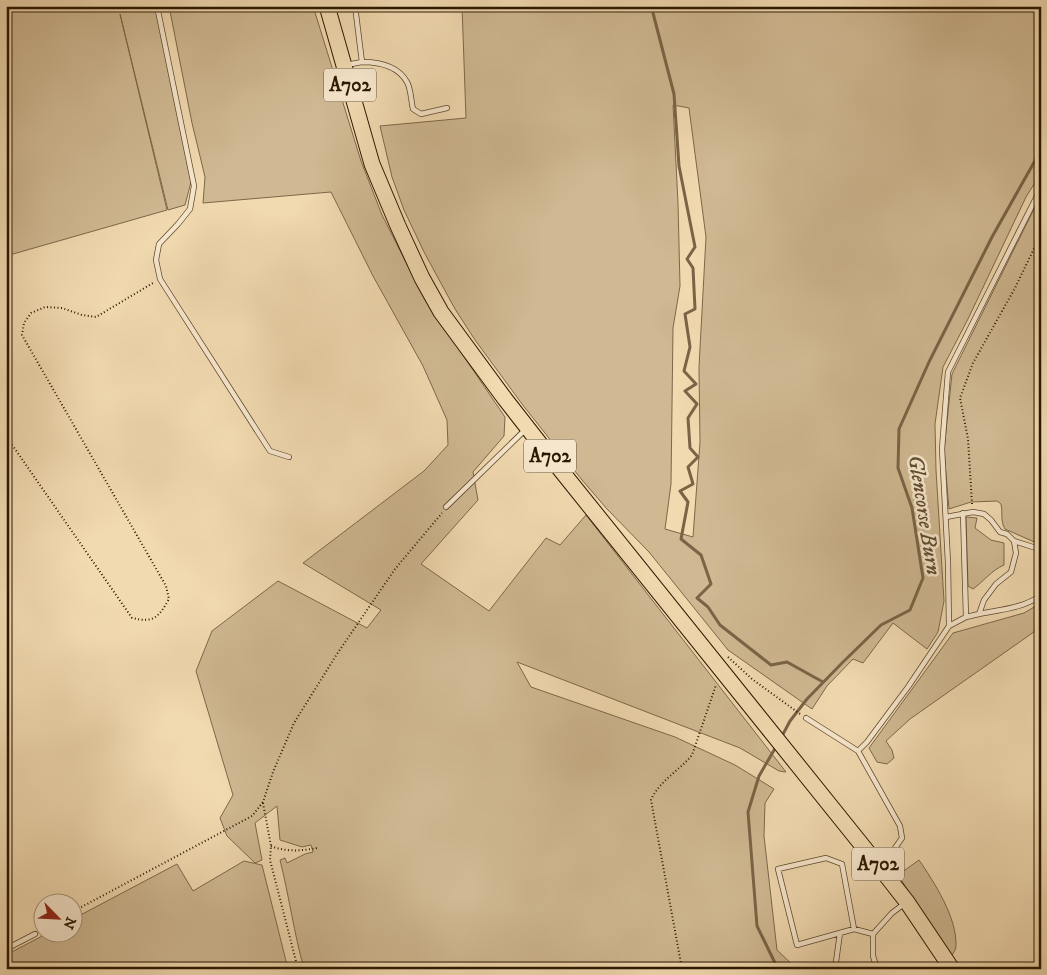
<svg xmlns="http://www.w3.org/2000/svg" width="1047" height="975" font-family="'IM FELL DW Pica',serif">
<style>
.green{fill:#cfb892;stroke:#7c6849;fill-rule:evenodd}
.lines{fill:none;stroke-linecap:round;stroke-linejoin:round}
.stream{stroke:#796446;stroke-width:3}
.service-casing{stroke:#5c482c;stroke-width:6}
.trunk-casing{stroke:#2a1800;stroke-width:17}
.path{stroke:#2a1800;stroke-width:2;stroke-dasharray:1 2.5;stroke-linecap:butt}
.service{stroke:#f6e6cc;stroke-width:4.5}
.trunk{stroke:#f1d9b0;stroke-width:15}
.labels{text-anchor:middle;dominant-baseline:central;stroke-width:5;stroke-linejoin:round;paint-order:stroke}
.shield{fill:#f6e6cc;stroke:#67563d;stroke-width:1}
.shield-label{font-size:19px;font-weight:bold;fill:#2a1800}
.water-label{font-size:21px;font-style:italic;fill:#5e4b2e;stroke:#f6e6cc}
</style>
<rect width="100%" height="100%" fill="#f1d9b0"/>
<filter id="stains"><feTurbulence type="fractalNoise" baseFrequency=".004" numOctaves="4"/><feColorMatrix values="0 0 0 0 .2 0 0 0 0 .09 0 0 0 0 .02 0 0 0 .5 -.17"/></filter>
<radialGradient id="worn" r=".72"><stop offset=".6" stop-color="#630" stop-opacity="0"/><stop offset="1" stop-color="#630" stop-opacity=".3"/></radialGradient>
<!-- green -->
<path class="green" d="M6 6H156L191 182 185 205 168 210 120 14 167 210 6 256Z
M169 6H313L361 161 382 215 424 298 505 417 504 436 473 472 478 500 421 564 489 611 546 538 560 545 586 515 786 772 779 771 740 748 517 662 531 687 675 737 735 765 774 789 765 803 764 836 777 950 797 969H304C294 933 289 896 280 860L285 858 287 863 305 854 313 852 311 845 302 847 280 840 277 806 255 823 262 860 255 863 227 836 220 818 233 795 196 671 212 631 278 581 367 628 381 610 303 563 424 471 448 445 447 420 423 366 373 276 331 192 203 203 205 177 192 123Z
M462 6H1041V173L1026 197 968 319 943 367 935 424 936 470 944 601 938 632 927 649 893 623 863 663 853 659 827 686 812 709 728 650 649 552 607 509 582 480 522 404 475 340 455 309 424 252 404 210 392 177 380 126 466 118ZM673 105 689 108 706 237 699 367 700 442 693 537 665 529 671 484 673 328 680 286 678 203Z
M1041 195V545L1005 529C1000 521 1003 512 1001 504L997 501 971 502 949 509 944 450 952 374Z
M966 517 977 518 975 528 991 540 1004 543V565C992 570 984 581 973 589L968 586Z
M1041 603V627L910 719 886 741 892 750 894 758 887 764 877 762 869 748 953 633 1024 613Z
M919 860C934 882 957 917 956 946 956 950 953 953 951 957L898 875Z
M244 861 262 865 288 969H6V955L48 933 72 932 73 919 177 864 193 891Z"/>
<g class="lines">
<!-- stream -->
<path class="stream" d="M653 13 674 94 679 166 695 247 687 259 693 268 695 309 685 314 690 347 684 371 696 384 685 391 697 404 688 418 690 448 698 457 688 467 693 484 680 491 688 502 681 539 701 555 711 584 697 598 708 607 720 625 771 665 787 662 823 682
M781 738 790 721 807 699 843 662 881 625 910 610 923 578 912 508 898 468 899 429 929 362 992 237 1041 150
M777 745 759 776 748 812 757 926 778 969"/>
<!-- service casing -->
<g class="service-casing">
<path id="service" d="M157 6 194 186 190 209 178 224 159 244 156 260 160 279 270 451 289 457
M362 62C379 62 398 66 407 82 411 89 411 101 413 109L421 114 447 108
M346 65 362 62 355 6
M446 507 526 429
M963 513 966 617
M946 517 973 512 984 514 991 520 1000 532 1007 534 1014 541 1016 553 1011 572 996 584 984 600 979 614 966 617 949 626
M1014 541 1036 548 1041 553
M979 614C999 610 1025 608 1041 595
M806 718 858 751 900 826 902 838 895 848 879 864
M858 751 867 742 908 687 949 626 948 563 942 449 948 372 1041 188
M854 929 842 864 826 858 778 869 797 945 854 929 873 934
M6 949 35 934
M835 969 840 933
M877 969 873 956V934L892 913 904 904"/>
</g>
<!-- trunk casing -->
<g class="trunk-casing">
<path id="trunk" d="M327 6 372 164 398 226 422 278 441 312 505 399 555 463 878 865 907 902 952 969"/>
</g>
<!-- path -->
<path class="path" d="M6 436 132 618C154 623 158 618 169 599L166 586 22 335 24 323 31 313 45 307 62 308 82 315 96 317 153 283
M972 504 968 439 960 398 973 363 1015 288 1041 234
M728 657 752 679 800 714
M263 803 271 846 270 860 298 969
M271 846C285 852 302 851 317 848
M72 912 252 816 263 802 273 772 294 723 337 654 395 569 442 513
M682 969 651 800C659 781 679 771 692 755L716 685"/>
<!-- service -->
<use href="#service" class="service"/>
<!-- trunk -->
<use href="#trunk" class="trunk"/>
</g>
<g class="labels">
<!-- shield labels -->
<g class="shield">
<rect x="324" y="68.5" width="52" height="33" rx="4"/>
<rect x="524" y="439.5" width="52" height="33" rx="4"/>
<rect x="852" y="847.5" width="52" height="33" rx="4"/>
</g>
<g class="shield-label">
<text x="350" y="85">A702</text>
<text x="550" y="456">A702</text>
<text x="878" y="864">A702</text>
</g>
<!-- water labels -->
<g class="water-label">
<text transform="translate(924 515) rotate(81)">Glencorse Burn</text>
</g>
</g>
<!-- margin -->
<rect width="1047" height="975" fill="none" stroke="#f1d9b0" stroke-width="25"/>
<rect x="8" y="8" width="1032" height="960" fill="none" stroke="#2a1800" stroke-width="2.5"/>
<rect x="12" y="12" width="1022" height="950" fill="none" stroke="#2a1800"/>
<!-- north arrow -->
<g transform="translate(58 918) rotate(114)"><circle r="24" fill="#f6e6cc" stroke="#a4947a"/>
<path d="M0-4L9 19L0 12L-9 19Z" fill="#8f2418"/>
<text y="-8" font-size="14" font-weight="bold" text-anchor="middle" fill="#2a1800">N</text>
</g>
<rect width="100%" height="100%" filter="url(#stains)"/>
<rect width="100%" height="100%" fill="url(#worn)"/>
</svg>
